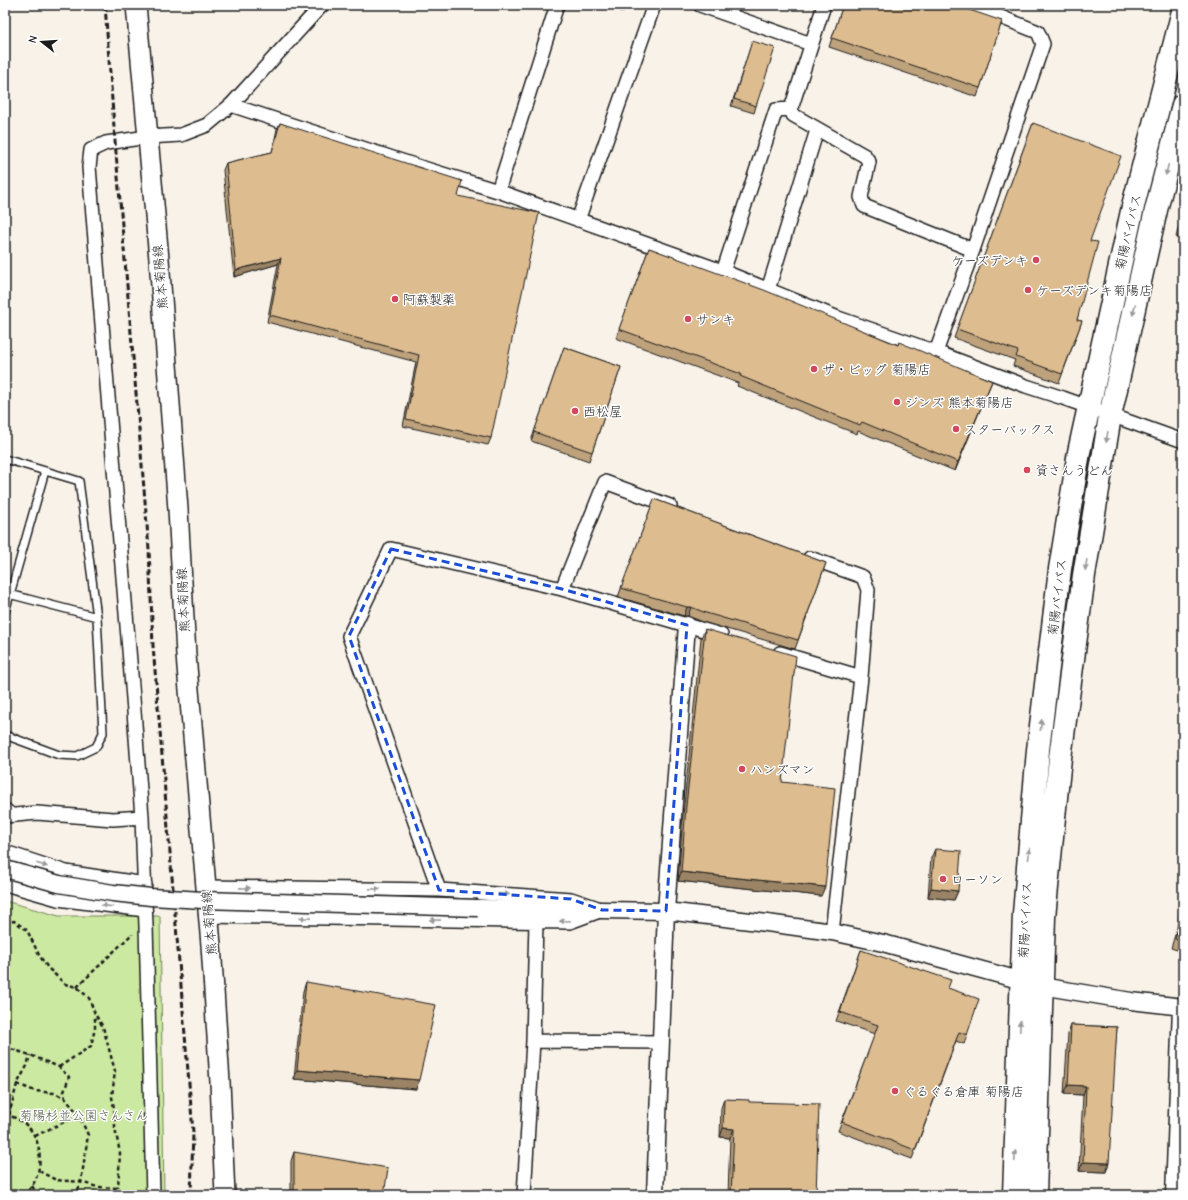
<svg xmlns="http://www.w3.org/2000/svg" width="1188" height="1200" font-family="'Comic Neue','Klee One',sans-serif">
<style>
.green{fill:#cbe9a0;stroke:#74825e}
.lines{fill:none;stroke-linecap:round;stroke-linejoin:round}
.service-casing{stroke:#1c1c1c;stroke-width:10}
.minor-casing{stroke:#1c1c1c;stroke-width:16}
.tertiary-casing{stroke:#1c1c1c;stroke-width:19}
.secondary-casing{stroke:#1c1c1c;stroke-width:22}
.trunk-casing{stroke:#1c1c1c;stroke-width:25}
.path{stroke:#1c1c1c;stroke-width:2.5;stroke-dasharray:4 3;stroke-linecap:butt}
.service{stroke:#fff;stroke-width:7}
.minor{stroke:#fff;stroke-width:13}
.tertiary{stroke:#fff;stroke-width:16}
.secondary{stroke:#fff;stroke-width:19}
.trunk{stroke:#fff;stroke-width:22}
.rail{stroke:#1c1c1c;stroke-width:3;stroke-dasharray:6 3;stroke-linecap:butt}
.tertiary-bridge-casing{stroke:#1c1c1c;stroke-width:19;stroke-linecap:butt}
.tertiary-bridge{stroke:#fff;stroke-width:16}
.wall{fill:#bea27c;stroke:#1c1c1c}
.shaded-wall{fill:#9b8465;stroke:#1c1c1c}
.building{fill:#ddbc90;stroke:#1c1c1c}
.oneway{fill:#999}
.marked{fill:none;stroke:#1d4ed8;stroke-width:3;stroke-dasharray:8 5;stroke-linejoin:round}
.poi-dot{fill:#d1495b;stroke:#fff;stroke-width:1.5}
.labels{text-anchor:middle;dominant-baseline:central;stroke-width:3;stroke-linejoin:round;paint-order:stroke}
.street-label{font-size:13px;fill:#1c1c1c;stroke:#fff}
.poi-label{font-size:13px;fill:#1c1c1c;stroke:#fff;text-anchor:start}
.park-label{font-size:13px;fill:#515a44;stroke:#fff}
</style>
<rect width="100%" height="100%" fill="#f8f2e9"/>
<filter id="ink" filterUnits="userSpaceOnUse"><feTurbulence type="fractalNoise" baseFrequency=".025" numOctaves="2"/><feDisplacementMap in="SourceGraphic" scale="8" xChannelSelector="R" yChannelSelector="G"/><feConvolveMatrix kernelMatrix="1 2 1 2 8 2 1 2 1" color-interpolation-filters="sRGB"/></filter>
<g filter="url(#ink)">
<!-- green -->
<path class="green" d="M5 901 59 916H160L164 1195H5Z"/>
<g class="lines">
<!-- service casing -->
<g class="service-casing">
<path id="service" d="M5 459 79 481 97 617 103 733 96 747 77 756 59 755 5 735
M5 593 97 617
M5 612 45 471
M5 806 16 815"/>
</g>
<!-- minor casing -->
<g class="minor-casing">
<path id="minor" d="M700 5 811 44
M824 5 791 109 793 115 865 156 869 162 861 197 864 206 973 250
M231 105 420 167 498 191 725 272 838 318 936 352 1026 386 1063 398 1183 441
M498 191 557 5
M578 220 654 5
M723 272 776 110 791 109
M768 290 817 130
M936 352 973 250 1043 44 1038 32 971 5
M810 558 863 577 868 590 861 677 832 932
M562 589 605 482 670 506
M780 653 861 677
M5 816 37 813 113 819 142 817
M5 852 66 872 145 884
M5 884 58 899 145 910
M206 887 439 890 571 899 595 907
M439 890 349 636 391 549 562 589 721 635
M208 916 570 922 597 912
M533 1041 660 1042
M153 1195 146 926 142 817 133 698 89 167 91 150 106 143 148 137 181 135 207 125 231 105 322 5
M524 1195 533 1041 536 922"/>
</g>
<!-- tertiary casing -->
<g class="tertiary-casing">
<path id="tertiary" d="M478 908 666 911 767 923 832 932 883 943 1041 986 1131 1001 1183 1007
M655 1195 666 911 687 625
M1174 1195 1181 1007"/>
</g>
<!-- secondary casing -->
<g class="secondary-casing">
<path id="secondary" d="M136 5 159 259 178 509 186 655 211 945 220 1082 225 1195"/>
</g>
<!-- trunk casing -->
<g class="trunk-casing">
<path id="trunk" d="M1014 1195 1024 914 1038 750 1060 569 1079 452 1134 202 1183 11
M1035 1195 1044 917 1060 758 1084 575 1110 416 1156 210 1183 105"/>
</g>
<!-- path -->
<path class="path" d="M5 923 14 921 27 930 39 955 48 968 65 984 77 987 89 998 95 1014 103 1027 115 1071 112 1097 115 1114V1128L120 1153 118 1188
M77 987 132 934V935
M5 1047 30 1055 59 1067 69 1077 64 1092 65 1098
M59 1067 91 1046 95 1028V1015
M17 1084 35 1091 54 1093 65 1098 79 1115 88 1135 81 1182 78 1190 79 1195
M5 1115C10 1115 15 1118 19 1120 42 1132 45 1166 32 1186 30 1189 26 1192 24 1195
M9 1115 17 1084 27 1066 30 1055
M35 1136 79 1115
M39 1171 56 1180 81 1182 97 1187 118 1188V1195
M32 1186 38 1195"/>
<!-- service -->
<use href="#service" class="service"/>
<!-- minor -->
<use href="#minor" class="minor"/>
<!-- tertiary -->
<use href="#tertiary" class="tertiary"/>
<!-- secondary -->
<use href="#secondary" class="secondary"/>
<!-- trunk -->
<use href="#trunk" class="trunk"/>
<!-- rail -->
<path class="rail" d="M105 5 115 141 149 549 153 646 193 1132 191 1195"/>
<!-- tertiary-bridge casing -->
<g class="tertiary-bridge-casing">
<path id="tertiary-bridge" d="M5 869 59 884 113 893 151 897 203 900 478 908"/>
</g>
<!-- tertiary-bridge -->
<use href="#tertiary-bridge" class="tertiary-bridge"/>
</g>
<!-- wall -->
<path class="wall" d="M601 5H626L623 12Z
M724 5H736L735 9Z
M843 5 1002 21 977 97 829 47Z
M750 48 756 106 754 113 731 106Z
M280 123 458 196 491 438 488 445 403 426 416 362 267 322 278 264 234 277 223 170 226 163 272 152 277 129Z
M1033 123 1090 241 1077 320 1082 321 1059 383 1013 366 1015 360 954 338Z
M1183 211V239L1176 237Z
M649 248 992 381 955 471 858 431 857 434 737 386 738 383 616 338Z
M564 347 621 367 589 461 531 441Z
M654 499 826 563 795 649 703 622 688 616H684L618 597Z
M705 629 782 782 821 896 678 881 683 815 701 638Z
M935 849 958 891 954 900 928 897 931 858Z
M1183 899V952L1171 948 1177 928 1181 905Z
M861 950 948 988 967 1035 964 1044 956 1041 912 1159 838 1131 875 1034 836 1021Z
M306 982 416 1089 294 1079 303 991Z
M1071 1025 1117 1027 1106 1172 1079 1171 1083 1095 1064 1094 1068 1034Z
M724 1099 749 1102 816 1195H728L730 1138 720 1137 721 1108Z
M294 1152 384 1195H291V1161Z"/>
<!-- shaded-wall -->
<path class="shaded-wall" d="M281 258 278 264 234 277 236 270Z
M992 381 988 390 955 471 958 462Z
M687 607H691L688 616H684Z
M681 872 825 887 821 896 678 881Z
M931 888 958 891 954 900 928 897Z
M297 1070 419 1080 416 1089 294 1079Z
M1068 1085 1086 1086 1083 1095 1064 1094Z
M723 1128 734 1129 730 1138 720 1137Z
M1083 1162 1109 1163 1106 1172 1079 1171Z"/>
<!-- building -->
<path class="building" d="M843 5H955L1002 21 980 88 832 38Z
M752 41 775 48 756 106 734 99Z
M280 123 462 181 458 196 539 213 491 438 406 419 419 355 270 315 281 258 236 270 226 163 272 152Z
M1033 123 1121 156 1090 241 1098 242 1077 320 1082 321 1062 374 1016 357 1018 351 957 329Z
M1183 213V231L1179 230Z
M649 248 764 290 898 345 899 342 992 381 958 462 862 422 860 425 740 376 741 374 619 329Z
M564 347 621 367 592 452 534 432Z
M654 499 826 563 798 640 706 613 691 607H687L621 588Z
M705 629 796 656 782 782 835 788 825 887 681 872 686 806Z
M935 849 961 851 958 891 931 888Z
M1183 904V942L1175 939 1181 919Z
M861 950 951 980 948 988 979 999 967 1035 959 1032 915 1150 842 1122 878 1025 840 1012Z
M306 982 436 1005 419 1080 297 1070Z
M1071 1025 1117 1027 1109 1163 1083 1162 1086 1086 1068 1085Z
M724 1099 749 1100V1102L819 1104 816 1195H731L734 1129 723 1128Z
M294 1152 388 1168 384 1195H294Z"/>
<!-- one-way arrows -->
<defs><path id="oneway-solid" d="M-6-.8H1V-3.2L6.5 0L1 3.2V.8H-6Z"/></defs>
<g class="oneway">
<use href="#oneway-solid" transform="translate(1167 170) rotate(104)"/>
<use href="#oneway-solid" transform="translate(1134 310) rotate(103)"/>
<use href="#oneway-solid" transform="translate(1107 437) rotate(99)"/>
<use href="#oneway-solid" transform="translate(1086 565) rotate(99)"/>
<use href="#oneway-solid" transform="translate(1041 725) rotate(-83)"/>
<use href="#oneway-solid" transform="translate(1029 854) rotate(-85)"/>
<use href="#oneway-solid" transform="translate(42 865) rotate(18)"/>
<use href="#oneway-solid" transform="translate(245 888) rotate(1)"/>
<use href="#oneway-solid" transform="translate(375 889) rotate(1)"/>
<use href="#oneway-solid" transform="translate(504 894) rotate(4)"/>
<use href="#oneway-solid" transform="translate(107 906) rotate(-173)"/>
<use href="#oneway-solid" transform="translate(305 918) rotate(-179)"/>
<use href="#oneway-solid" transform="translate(435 920) rotate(-179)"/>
<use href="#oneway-solid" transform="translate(565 921) rotate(178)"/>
<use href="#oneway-solid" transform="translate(1020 1026) rotate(-88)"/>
<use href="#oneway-solid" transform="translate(1015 1156) rotate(-88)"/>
</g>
</g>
<!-- marked area -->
<path class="marked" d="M391 549 562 589 687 625 666 911 602 910 571 899 439 890 349 636Z"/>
<!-- markers -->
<g class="poi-dot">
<circle cx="1036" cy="260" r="4"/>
<circle cx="1028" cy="290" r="4"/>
<circle cx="395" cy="299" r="4"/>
<circle cx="688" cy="319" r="4"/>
<circle cx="814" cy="369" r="4"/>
<circle cx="897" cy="402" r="4"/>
<circle cx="575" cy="411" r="4"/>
<circle cx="956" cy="429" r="4"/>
<circle cx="1027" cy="470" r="4"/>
<circle cx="742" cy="769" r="4"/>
<circle cx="943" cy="879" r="4"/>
<circle cx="895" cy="1091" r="4"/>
</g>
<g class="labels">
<!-- street labels -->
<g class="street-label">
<text transform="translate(1128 232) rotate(-77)">菊陽バイパス</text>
<text transform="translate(160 277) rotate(-95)">熊本菊陽線</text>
<text transform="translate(1057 597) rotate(-83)">菊陽バイパス</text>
<text transform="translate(183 600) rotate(-93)">熊本菊陽線</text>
<text transform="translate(1025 920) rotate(-87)">菊陽バイパス</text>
<text transform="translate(209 923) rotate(-95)">熊本菊陽線</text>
</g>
<!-- poi labels -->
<g class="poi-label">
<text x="1028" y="260" text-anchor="end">ケーズデンキ</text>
<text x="1036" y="290">ケーズデンキ菊陽店</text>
<text x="403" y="299">阿蘇製薬</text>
<text x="696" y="319">サンキ</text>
<text x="822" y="369">ザ・ビッグ 菊陽店</text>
<text x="905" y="402">ジンズ 熊本菊陽店</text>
<text x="583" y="411">西松屋</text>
<text x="964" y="429">スターバックス</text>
<text x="1035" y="470">資さんうどん</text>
<text x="750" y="769">ハンズマン</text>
<text x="951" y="879">ローソン</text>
<text x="903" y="1091">ぐるぐる倉庫 菊陽店</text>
</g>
<!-- park labels -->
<g class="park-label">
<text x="84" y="1115">菊陽杉並公園さんさん</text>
</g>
</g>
<!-- margin -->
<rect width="1188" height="1200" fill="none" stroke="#fff" stroke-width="20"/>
<rect x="10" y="10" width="1168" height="1180" fill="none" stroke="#1c1c1c" stroke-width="1.5" filter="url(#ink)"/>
<!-- north arrow -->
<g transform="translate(42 42) rotate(287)" stroke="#ffffff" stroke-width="3" paint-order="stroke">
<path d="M0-3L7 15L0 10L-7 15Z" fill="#1c1c1c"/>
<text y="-6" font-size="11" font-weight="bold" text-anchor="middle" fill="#1c1c1c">N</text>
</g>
</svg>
